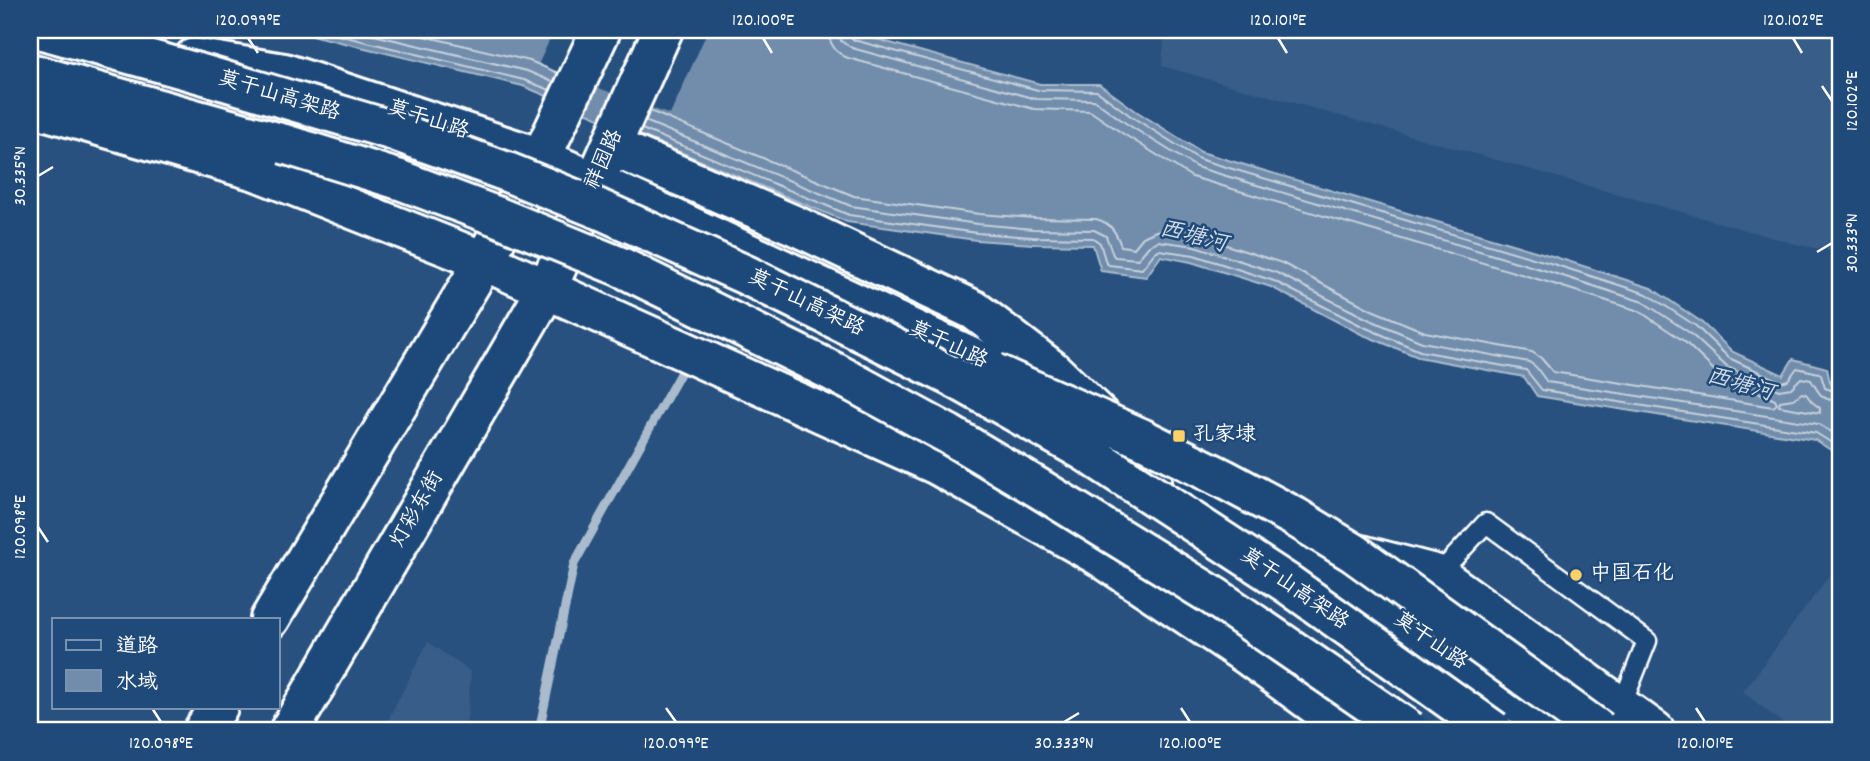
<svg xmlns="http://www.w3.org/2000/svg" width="1870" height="761" font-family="Dekko,'LXGW WenKai TC',sans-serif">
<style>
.built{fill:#375d88}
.water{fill:#718dab;stroke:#aabbcd;stroke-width:2}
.pier{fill:#28517f}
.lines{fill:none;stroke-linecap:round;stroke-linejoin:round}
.shore{stroke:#c6d1dd;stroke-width:2}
.stream{stroke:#aabbcd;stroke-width:9}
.lane-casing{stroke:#fff;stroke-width:23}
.secondary-casing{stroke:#fff;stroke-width:44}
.primary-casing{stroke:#fff;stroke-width:44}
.highway-casing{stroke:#fff;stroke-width:44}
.lane{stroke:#1f4a7a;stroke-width:18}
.secondary{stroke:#1f4a7a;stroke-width:38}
.primary{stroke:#1f4a7a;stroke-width:38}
.highway{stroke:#1f4a7a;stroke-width:38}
.highway-bridge-casing{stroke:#fff;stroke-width:44;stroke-linecap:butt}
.highway-bridge{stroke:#1f4a7a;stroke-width:38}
.ticks{fill:none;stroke:#fff;stroke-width:2.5}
.poi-dot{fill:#ffd166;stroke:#1f4a7a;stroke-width:2.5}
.labels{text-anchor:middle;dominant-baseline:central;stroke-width:5;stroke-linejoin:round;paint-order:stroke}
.street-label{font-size:21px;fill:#fff;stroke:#1f4a7a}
.poi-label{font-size:21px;fill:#fff;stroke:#1f4a7a;text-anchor:start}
.water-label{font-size:23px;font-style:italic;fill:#d4dde6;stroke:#1f4a7a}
.neatline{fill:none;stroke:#fff;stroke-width:2.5}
.ticks-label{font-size:18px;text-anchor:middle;fill:#fff}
</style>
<rect width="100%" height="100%" fill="#28517f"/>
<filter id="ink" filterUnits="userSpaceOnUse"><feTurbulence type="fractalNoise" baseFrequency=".0143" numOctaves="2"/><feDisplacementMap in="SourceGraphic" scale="14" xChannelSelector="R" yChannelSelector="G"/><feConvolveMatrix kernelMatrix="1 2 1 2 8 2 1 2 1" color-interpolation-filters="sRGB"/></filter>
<g filter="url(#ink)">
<!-- built -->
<path class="built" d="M1165 30H1840V253L1795 244 1162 66Z
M1840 561V731H1792L1743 692Z
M428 642 471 672 466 731H382Z"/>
<!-- water -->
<path class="water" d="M290 30H843L1040 84H1099L1136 111 1201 152 1552 256 1651 288 1700 321 1733 352 1783 375 1793 359 1827 368 1830 383 1840 386V456L1815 440 1537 396 1524 377 1418 357 1361 334 1271 287 1191 262 1161 256 1146 277 1101 271 1093 245 1032 244 976 240 847 222 523 86Z"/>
<!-- pier -->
<path class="pier" d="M554 30H708L670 115 538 65Z"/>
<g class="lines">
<!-- shore -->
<path class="shore" d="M317 30 524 80 550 90
M352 30 527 71 553 82
M398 30 530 61 558 73
M839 30 841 41 852 48 1036 99 1094 100 1127 124 1196 167 1547 271 1643 302 1690 333 1727 367 1779 390 1791 388 1801 378 1811 380C1820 394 1820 400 1840 401
M848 30 849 36 854 40 1038 90 1097 91 1132 117 1199 159 1550 263 1647 294 1696 326 1729 358 1781 382 1788 380 1797 368 1819 373 1821 375 1825 388 1840 393
M650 111 854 196 979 214 1034 218 1096 219C1111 223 1116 232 1121 246L1134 248 1143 237 1156 231 1165 230 1198 236 1282 263 1372 310 1425 332 1532 352 1541 358 1553 372 1773 407 1777 404 1775 400 1718 374 1684 341 1639 311 1544 281 1192 177 1122 133 1090 111 1034 109 848 58C835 53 829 43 828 30
M645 121 851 206 978 224 1033 229 1094 230 1106 236 1113 255 1115 257 1138 259 1149 246 1158 241 1195 246 1277 273 1368 319 1422 342 1529 362 1536 367 1547 382 1818 424 1840 437
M642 129 849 215 977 233 1033 237 1093 238 1100 243 1106 263 1109 265 1142 269 1155 252 1159 250 1194 255 1274 281 1364 327 1420 351 1526 370 1542 390 1816 433 1840 448
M1802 393 1806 394 1812 402 1820 408V413L1779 406 1780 401 1793 399Z"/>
<!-- stream -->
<path class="stream" d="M539 731 574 564 682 370"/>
<!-- lane casing -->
<g class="lane-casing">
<path id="lane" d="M1438 575 1486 523 1647 641 1621 707"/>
</g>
<!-- secondary casing -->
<g class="secondary-casing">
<path id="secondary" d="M611 146 794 225 974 310 1051 369 1105 421
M1354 553 1438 575 1655 731
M270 619 484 261 541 158 601 30
M203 731 218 707
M289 731 547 289 663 30"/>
</g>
<!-- primary casing -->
<g class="primary-casing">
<path id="primary" d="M194 58 284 73 541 158 595 182 1028 383
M30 106 256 171 484 261 937 465 1099 556 1247 655 1351 731
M1192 479 1222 497 1559 731"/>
</g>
<!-- highway casing -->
<g class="highway-casing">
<path id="highway" d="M30 73 284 144"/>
</g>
<!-- lane -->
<use href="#lane" class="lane"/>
<!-- secondary -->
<use href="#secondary" class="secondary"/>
<!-- primary -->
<use href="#primary" class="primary"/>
<!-- highway -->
<use href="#highway" class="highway"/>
<!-- highway-bridge casing -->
<g class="highway-bridge-casing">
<path id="highway-bridge" d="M43 30 205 75 391 130 507 172 599 209 746 275 953 377 1086 452 1288 584 1494 731
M284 144 400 180 496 216 621 267 834 372 948 434 1040 489 1215 597 1410 731
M994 373 1141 438 1224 479 1295 517 1354 553 1600 731"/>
</g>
<!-- highway-bridge -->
<use href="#highway-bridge" class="highway-bridge"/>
</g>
</g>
<!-- ticks -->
<path class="ticks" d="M248 38 258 53M763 38 772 53M1278 38 1287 53M1793 38 1802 53M1822 86 1832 101M38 176 53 167M1817 252 1832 243M38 527 48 542M152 708 161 722M666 708 676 722M1181 708 1190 722M1696 708 1705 722M1064 722 1079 713"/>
<!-- markers -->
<g class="poi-dot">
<rect x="1172" y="429" width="14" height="14" rx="3.5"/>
<circle cx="1576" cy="575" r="7"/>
</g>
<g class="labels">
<!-- street labels -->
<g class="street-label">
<text transform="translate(279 97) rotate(17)">莫干山高架路</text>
<text transform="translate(428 121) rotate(18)">莫干山路</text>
<text transform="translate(605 160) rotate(-66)">祥园路</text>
<text transform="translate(806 304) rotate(26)">莫干山高架路</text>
<text transform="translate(948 346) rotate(25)">莫干山路</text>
<text transform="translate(418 510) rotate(-60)">灯彩东街</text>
<text transform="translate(1294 590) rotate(35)">莫干山高架路</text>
<text transform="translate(1430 642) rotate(35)">莫干山路</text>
</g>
<!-- poi labels -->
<g class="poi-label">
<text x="1193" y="436">孔家埭</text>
<text x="1590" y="575">中国石化</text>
</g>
<!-- water labels -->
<g class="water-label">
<text transform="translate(1193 238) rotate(14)">西塘河</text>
<text transform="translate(1740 386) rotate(16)">西塘河</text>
</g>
</g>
<!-- margin -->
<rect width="1870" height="761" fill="none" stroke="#1f4a7a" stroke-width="77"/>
<!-- legend -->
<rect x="52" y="618" width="228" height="91" fill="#1f4a7a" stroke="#7992af" stroke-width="2"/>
<rect x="66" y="640" width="35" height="10" fill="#1f4a7a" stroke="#7992af" stroke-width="2"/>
<text x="116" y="652" font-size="21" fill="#ffffff">道路</text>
<rect x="66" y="670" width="35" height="21" fill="#718dab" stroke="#7992af" stroke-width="2"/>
<text x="116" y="688" font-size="21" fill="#ffffff">水域</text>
<rect x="38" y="38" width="1794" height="684" class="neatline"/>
<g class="ticks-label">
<text x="248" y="25">120.099°E</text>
<text x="763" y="25">120.100°E</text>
<text x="1278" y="25">120.101°E</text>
<text x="1793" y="25">120.102°E</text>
<text transform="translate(1851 101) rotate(-90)" y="6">120.102°E</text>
<text transform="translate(19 176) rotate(-90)" y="6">30.335°N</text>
<text transform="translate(1851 243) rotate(-90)" y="6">30.333°N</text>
<text transform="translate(19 527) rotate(-90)" y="6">120.098°E</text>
<text x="161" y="748">120.098°E</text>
<text x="676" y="748">120.099°E</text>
<text x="1064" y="748">30.333°N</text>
<text x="1190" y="748">120.100°E</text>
<text x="1705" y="748">120.101°E</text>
</g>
</svg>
